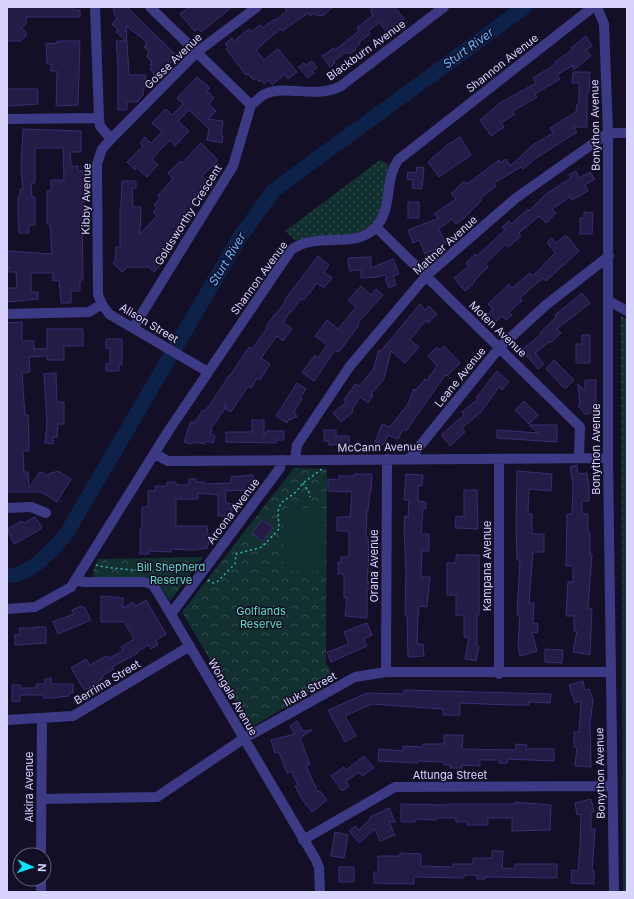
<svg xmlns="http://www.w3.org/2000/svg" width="634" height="899" font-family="Inter,sans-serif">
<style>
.grass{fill:url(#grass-dots)}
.park{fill:url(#park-crowns)}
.pitch{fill:#12302f}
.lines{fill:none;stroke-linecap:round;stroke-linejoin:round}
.river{stroke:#0c2248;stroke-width:15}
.building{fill:#241b47;stroke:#3b2d73}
.path{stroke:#2fb8b0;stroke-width:1.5;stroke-dasharray:2 3;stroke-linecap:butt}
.minor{stroke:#3d3a85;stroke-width:10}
.labels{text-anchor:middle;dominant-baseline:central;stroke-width:3;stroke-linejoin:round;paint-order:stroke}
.street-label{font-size:11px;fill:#d9d4ff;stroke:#130f26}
.park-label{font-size:11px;fill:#5fe0c0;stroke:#130f26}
.water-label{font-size:12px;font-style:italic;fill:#62b6ff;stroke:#130f26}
</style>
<defs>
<pattern id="grass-dots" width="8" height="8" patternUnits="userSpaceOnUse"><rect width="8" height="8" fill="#12302f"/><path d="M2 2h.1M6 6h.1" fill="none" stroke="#344d4e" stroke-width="1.8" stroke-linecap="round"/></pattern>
<pattern id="park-crowns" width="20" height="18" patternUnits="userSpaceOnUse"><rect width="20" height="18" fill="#12302f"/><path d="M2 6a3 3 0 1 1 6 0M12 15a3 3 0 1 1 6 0" fill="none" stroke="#344d4e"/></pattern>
</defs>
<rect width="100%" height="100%" fill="#130f26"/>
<!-- grass -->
<path class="grass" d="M380 160 389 165C384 179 387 194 383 208 380 218 369 232 358 234 337 238 317 233 296 241L285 231Z
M621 316 627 319V892H623Z"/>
<!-- park -->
<path class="park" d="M294 468 327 469 326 663 335 678 250 728 182 612Z
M203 557 170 601 155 577H94L93 570 98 559Z"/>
<!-- pitch -->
<path class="pitch" d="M283 508H325V572L283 571Z"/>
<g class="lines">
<!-- river -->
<path class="river" d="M7 576C31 575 49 553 65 536L240 237 274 190 525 7"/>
</g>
<!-- building -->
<path class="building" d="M7 7H73V10H80V17H26V24L21 28 26 32V36L20 41H7Z
M113 7H127L177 56 157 77 150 69 152 67 150 65 152 62 147 57 149 51 144 47 147 46 145 44 147 42 126 26 129 75H146L143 95 137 102H127V110H118V65L116 41H126L116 32 118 30 112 24 117 18 114 14Z
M189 7H232L201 32 198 29 195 31 192 28 180 14Z
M284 7H333L324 15 317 16 315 13 310 16 308 13 282 31 280 29 256 50 264 60 278 49 297 72 288 79 285 74 272 85 269 80 264 84 261 80 259 82 256 78 254 80 248 74 246 75 226 49 228 47 225 44 232 38 234 41 249 29 251 32 260 25 262 28 275 19 276 20 287 11Z
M374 7H395L404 19 387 32 379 23 368 31 370 34 359 42 360 44 355 48 356 50 349 54 346 52 334 61 335 63 330 67 322 56 334 48 335 50 359 31 357 28 373 15 370 10Z
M586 36 592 46 586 50 591 56 573 70V65L557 75 560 79 535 94 537 97 513 111 515 114 501 123 504 127 491 136 480 120 500 103 536 83 533 78 556 64 555 62 572 50 571 48Z
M57 41H80L78 105 56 106 57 71H51V64H47L46 44 57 43Z
M312 61 317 68 312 71 314 73 308 78 298 67 304 63 306 65Z
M573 72H590L589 92H587V127H574L577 132 536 158 523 169 521 167 494 183 496 186 481 198 482 200 465 217 456 224 452 219 439 229 446 244 425 254 419 240 413 243 408 230 439 218 434 214 456 199 451 194 464 181 467 184 499 160 500 163 506 159 510 166 533 145 553 133 550 128 576 112 577 104H579V83H572Z
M197 77 210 88 207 91 214 98 209 104 216 111 208 119 223 121 221 136H223L222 143 207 140 209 129 189 110 178 121 189 131 175 146 170 140 159 151 152 159 158 165 147 177 135 166V170L127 162 143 146 140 143 145 137 151 143 162 132 152 123 166 109 172 115 183 104 177 98Z
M7 89H38V104L7 106Z
M23 129 81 131V152H70L71 166H78V171H83L85 195V202H82V205L83 280H80V291H71V303H61L59 280 53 281V273H31V292H38V299L7 302V288H17L16 272H9V267H7V251L52 254 50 224H47V191H51V180H64L63 148H35V183H31L32 197H35V225H29V233H19L18 214V197L20 196V189H23L21 169Z
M460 137 471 155 439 177 428 162 447 145Z
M201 143 218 160 202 176 206 180 200 187 202 189 192 199 195 201 190 206 193 209 171 235 173 237 168 242 170 243 161 251 164 254 159 259 163 262 154 272 149 267H127L122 272 113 263 115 261 116 247H120V207H121L122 181H136V188H132L133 207H141L140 234 157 216 153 212 157 208 154 205 160 198 158 195 173 179 168 173 180 161 182 163Z
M417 167 424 168 422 189 412 188 413 180 407 179 408 172 416 173Z
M576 171 579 178 590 172 595 179 585 185 588 191 572 200 570 197 552 209 556 213 546 223 539 216 519 233 521 236 508 247 506 244 485 264 488 267 474 281 475 282 465 291 454 278 469 266 466 263 475 254 477 256 505 230 502 227 509 221 511 224 528 209 529 211 546 194 571 178 569 175Z
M408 202H419V218H408Z
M584 212 593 213 592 234H580V218H584Z
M566 235 579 251 546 281 543 278 520 298 522 301 509 312 512 315 506 320 502 316 493 325 485 317 493 309 488 304 509 284 512 288 530 273 533 276 555 253 547 242 552 238 556 243Z
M318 256 329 265 324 272 332 278 324 288 317 283 304 300 301 299 283 322 292 329 283 341 277 336 261 358 270 364 260 380 257 378 251 388 248 386 231 412 226 409V403L224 410 210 430H212L210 434 215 436 213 443 206 441 205 444 194 442 191 444 184 442 191 421 194 423 203 410 204 411 209 406 230 374H231L249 347 252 349 267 328 266 326 285 302 284 301Z
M371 257V268L393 259 399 274 393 276 396 285 389 288 385 279 387 277 384 275 378 277 361 278V270L350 271 349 269 348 258Z
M361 286 371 295 376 289 383 295 357 324 359 325 342 348 338 352 335 350 314 381 302 372 315 355 318 358 327 345 315 336 327 320 338 329 356 307 348 300Z
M582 293 590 303 557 329 561 333 550 343 549 342 535 353 544 364 538 369 522 350 541 334 540 333 556 317 555 315Z
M420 304 425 310 429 306 437 314 428 323 426 320 410 340 419 347 405 363 391 351 384 379 371 394 373 395 368 403 360 397 352 410 353 412 341 422 333 413 347 402 344 400 355 384 359 386 373 370 379 350 381 351Z
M22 322V341H34V349H47V329H83V346H64V360H47V356L29 357 30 372 22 373 25 415H28L29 442V451H23L24 472H28L29 488 39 473 42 472 48 476 49 474 58 471 71 479 57 502 41 492H7V323Z
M582 335H590V363H576V344H582Z
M106 339H122V364L119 365V371H106V364H110V348H106Z
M444 346 460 363 447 376 445 375 406 431 403 429 398 439 388 435 383 445 375 442 382 424 390 427 408 404 414 389 416 390 425 379 427 380 437 366 428 356 437 347 440 350Z
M554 360 574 380 565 389 546 369Z
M497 371 509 382 502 390 499 387 481 412 462 428 465 432 450 446 441 435 464 415 462 412 478 399 476 398Z
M56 373 57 402H64V424H58L57 437H53V444L45 443 47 424 44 374Z
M585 380H596V413H588L586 415 578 406 580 404 578 384 585 391Z
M297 383 306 389 300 398 302 399 294 411 297 417 292 418 291 420 289 419 287 423 276 416Z
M524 401 538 415 529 424 515 410Z
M252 420H264V436L267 431H284V440H276V443L226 442V432H252Z
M529 425H557V442L497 438V430L538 433Z
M324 430H336V436H349V444L329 445 328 441H324Z
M577 465 578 474 587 473 589 487V501H582V514H588V532H590V554H592L588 608 592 609 590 655 573 652 577 631H574V616H566L568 582H573V566H566L567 514H572L573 484 570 467Z
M517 471 552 474 551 491 529 489 528 514H532V534H544V552H533L529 603H534L533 623 538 624 537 633 532 632 537 651 520 656 518 646 520 615H517L520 560H517L516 525Z
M354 474H372L371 491H370L368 510H367L366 538H368L369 555 367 582H373V589H367V618L345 616 347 598H344V574H338V562H341V557H349V531H337V517H350L352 492 328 491V479L339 480V476H354Z
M406 474 423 475 422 486H418V501L426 502V509L423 508 421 534H429V551H422L421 577H430L427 607 419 606 418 616 417 644H423L424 656 408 657 407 615H405L406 569 404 530 405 516 408 517 409 500H404Z
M253 475V486H248V490L225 491 226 503 232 504V516H218V495L198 493V499H176V526H207L209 542 207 548 193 550 171 549V552L149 551V554H140V529H142V507H148V491H155V486H167V482H176V485H189V479H196V482H204V484L231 483V477Z
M464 490H477L478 529 455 528 456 516 464 517Z
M35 517 42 527 41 529 14 544 7 529 22 521 24 523Z
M262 520 273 528 263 541 252 533Z
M456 555H479V615H477V646H479L476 661 465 659 469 638 464 637V615H456V595H447V563H456Z
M101 596 123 598V608L133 602 136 606 146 600 166 634 156 640 158 645 151 649 148 645 137 652 138 653 112 667 114 669 102 676 103 678 98 682 99 684 84 690 71 668 86 659 90 665 106 656 109 658 123 651 121 647 134 639 124 622H101Z
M81 606 82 608 84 607 91 620 58 634 53 622 74 614 72 610Z
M367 623 372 635 364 639 367 646 331 662 327 652 349 644 344 632Z
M35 627H46V643L15 645V634L20 635 19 628H35Z
M545 649 563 650 562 663 545 662Z
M51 678V684H73V693H69V696L52 698H44V695H20V701H12V685H20V688H36V684H45V679Z
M583 681 585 690 589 689 593 700 590 723 591 767 575 766 577 747H574V732H579L581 701 575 703 569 685Z
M404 690 551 694 550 703 529 702V705H509L460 703V715H443V709L372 704 345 716 356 736 345 742 328 710 367 693 404 694Z
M297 721 303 731 312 730 300 738 310 764 306 766 318 792 320 791 327 800 312 812 302 799 295 786 298 785 291 771 287 773 279 752 275 753 271 740 295 734 290 726Z
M444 735H463L462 749 516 750V744L527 745 526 749H554V761L508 759 507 763H499V760H480V766L462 765V768H450V765H444V762L418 761 417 763 378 761 379 749 403 751V746L423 747V744H444Z
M364 756 374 768 362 776 359 772 346 781 349 786 342 791 331 776 344 767 346 770Z
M591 799 594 812H591V829H595L592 871H594V884L571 883 572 870 578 871 580 847 581 814 577 815 575 803Z
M515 802 551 805 550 830 512 831V818H488V825H467V822H456V818H436V820L415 819V822H401V804L447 805V804H515Z
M389 808 395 822H389L395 835 380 841 375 829 359 843 349 831 355 826 359 830 370 819V817Z
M335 832 348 835 344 858 331 856Z
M492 851H503L502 868 515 869V864H557V878L485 877V879H477V875H464V878L414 877V884L374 883V872H378V856H400V853L421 854V866L453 867V864H473V858H492Z
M339 867H354V882H339Z"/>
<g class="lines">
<!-- path -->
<path class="path" d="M303 483 309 492 310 497
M96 565C107 569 184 575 193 569
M208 580 213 583 217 582 235 564 236 554 262 547 279 529 278 511 281 503 296 492 303 483 322 469"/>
<!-- minor -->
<path class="minor" d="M95 7 99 118 100 126 111 139 102 149 97 164 98 295 102 304 109 314 208 372
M150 7 251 105
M597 7 604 24 608 133V458L614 892
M251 105C255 102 259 98 263 95 286 83 314 100 341 86L444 7
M7 119 99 118
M111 139 197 52 257 7
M376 227 580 427 579 458
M609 301 627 311
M7 314 89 312 102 304
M133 328 233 166 251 105
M155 454 168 461 608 458
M410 458 500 347 546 305 609 256
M295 460 297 445 350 366 426 276 516 198 608 133H627
M7 508 31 507 46 513
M75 580 84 582H144L152 584 157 591 316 860 319 868 320 892
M7 609 35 607 71 587 169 430 291 250C318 230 357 251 377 226 393 206 384 181 398 160L593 7
M171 614 280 468 281 460
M386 672 387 459
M499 674V459
M7 720 73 716 190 646
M41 799 157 797 243 739 355 677 386 672H611
M303 840 395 787 612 786
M41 855 42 718
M41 892V879"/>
</g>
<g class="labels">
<!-- street labels -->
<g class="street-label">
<text transform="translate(366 50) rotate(-36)">Blackburn Avenue</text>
<text transform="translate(173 61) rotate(-44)">Gosse Avenue</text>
<text transform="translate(502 63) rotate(-38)">Shannon Avenue</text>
<text transform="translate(595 125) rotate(-91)">Bonython Avenue</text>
<text transform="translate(86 199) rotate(-89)">Kibby Avenue</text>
<text transform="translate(188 215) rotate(-58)">Goldsworthy Crescent</text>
<text transform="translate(445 245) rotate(-42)">Mattner Avenue</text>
<text transform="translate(259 278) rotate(-54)">Shannon Avenue</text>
<text transform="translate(149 323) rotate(31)">Alison Street</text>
<text transform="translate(498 329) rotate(44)">Moten Avenue</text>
<text transform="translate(460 377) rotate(-51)">Leane Avenue</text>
<text transform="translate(380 447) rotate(-1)">McCann Avenue</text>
<text transform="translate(596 449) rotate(-90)">Bonython Avenue</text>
<text transform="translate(233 511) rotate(-53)">Aroona Avenue</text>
<text transform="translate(374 566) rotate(-90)">Orana Avenue</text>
<text transform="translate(487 566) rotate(-90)">Kampana Avenue</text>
<text transform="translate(107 682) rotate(-31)">Berrima Street</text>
<text transform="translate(310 689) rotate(-29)">Iluka Street</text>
<text transform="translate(233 697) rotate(60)">Wongala Avenue</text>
<text transform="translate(600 773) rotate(-91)">Bonython Avenue</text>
<text x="450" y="775">Attunga Street</text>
<text transform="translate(29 787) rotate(-90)">Alkira Avenue</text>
</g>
<!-- park labels -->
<g class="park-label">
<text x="171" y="567">Bill Shepherd<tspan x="171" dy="13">Reserve</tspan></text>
<text x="261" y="611">Golflands<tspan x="261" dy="13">Reserve</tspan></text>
</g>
<!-- water labels -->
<g class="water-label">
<text transform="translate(468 48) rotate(-36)">Sturt River</text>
<text transform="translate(227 259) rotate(-59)">Sturt River</text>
</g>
</g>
<!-- border -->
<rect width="634" height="899" fill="none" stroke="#d9d4ff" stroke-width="16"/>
<!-- north arrow -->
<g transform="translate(32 867) rotate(93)"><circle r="19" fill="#130f26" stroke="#625e7d"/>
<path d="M0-3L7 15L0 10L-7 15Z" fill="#00e5ff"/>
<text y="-6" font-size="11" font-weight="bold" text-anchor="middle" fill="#d9d4ff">N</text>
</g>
</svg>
